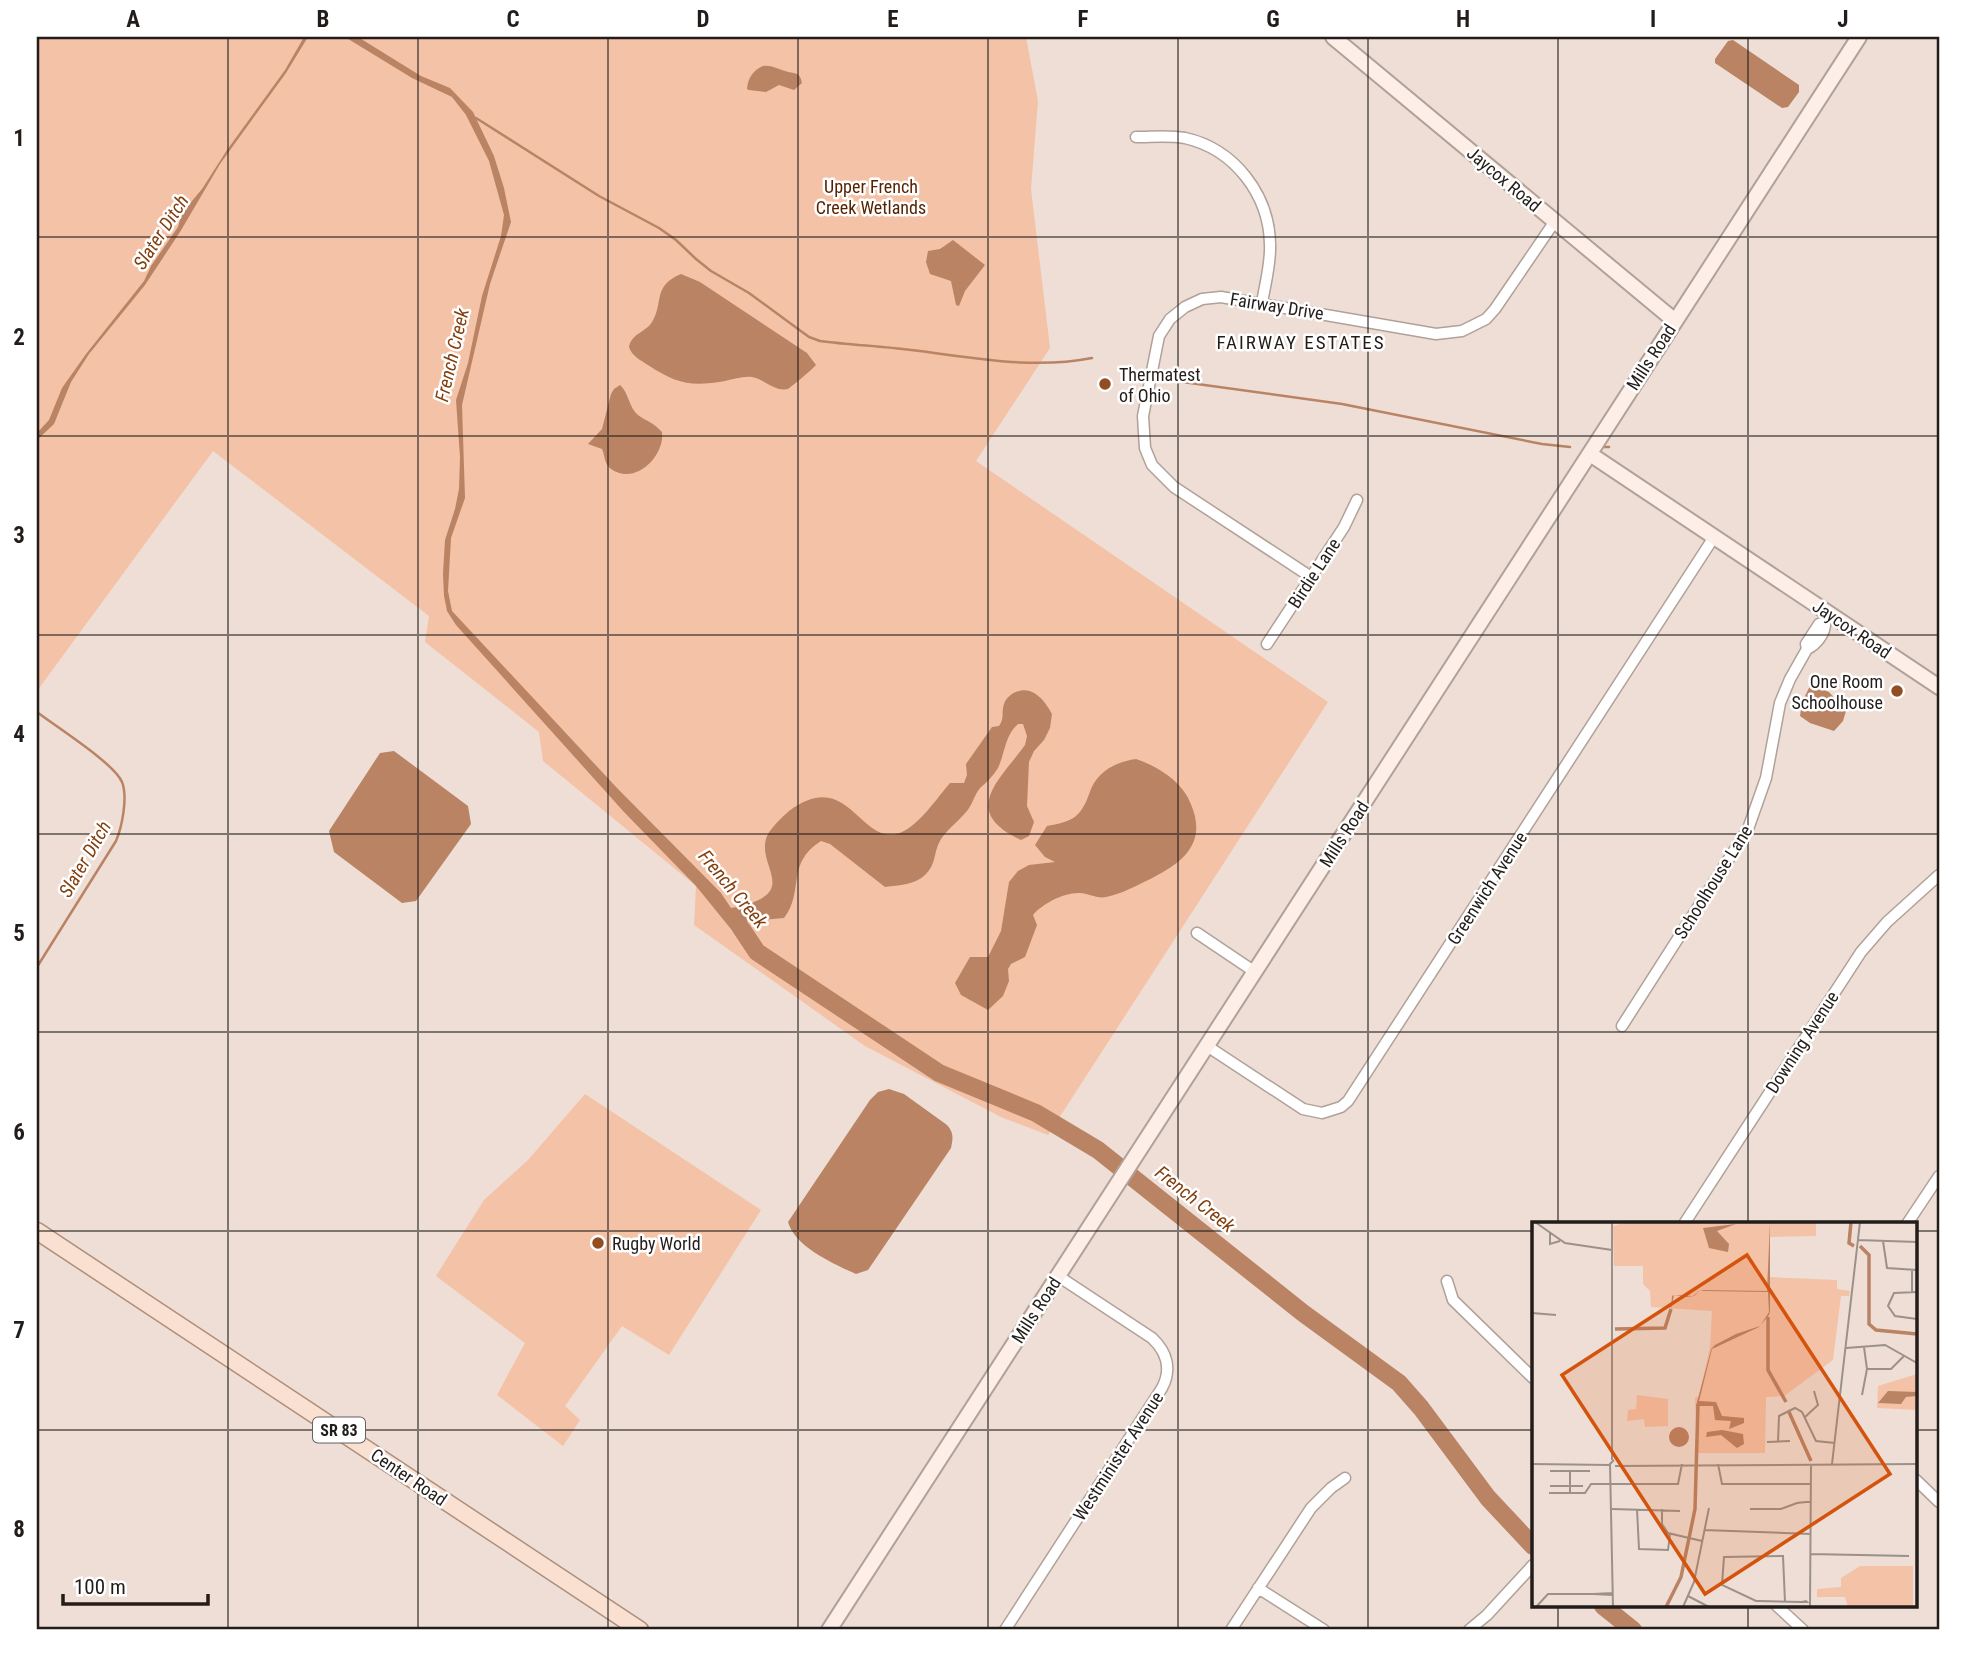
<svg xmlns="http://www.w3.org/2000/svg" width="1976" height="1667" font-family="'Roboto Condensed',sans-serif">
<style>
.green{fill:#f4c2a7}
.water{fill:#b98364}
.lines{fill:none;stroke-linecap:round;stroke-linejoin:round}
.stream{stroke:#b98364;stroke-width:2.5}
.river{stroke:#b98364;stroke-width:18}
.street-casing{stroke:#b0a199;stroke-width:13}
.secondary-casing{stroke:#b0a199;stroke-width:18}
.primary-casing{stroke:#ac8e7d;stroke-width:19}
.street{stroke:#fff;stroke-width:10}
.secondary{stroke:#fdefe8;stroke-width:14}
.primary{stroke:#fae0d1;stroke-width:16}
.grid{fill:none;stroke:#221d1a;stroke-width:2;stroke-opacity:0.55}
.poi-dot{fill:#924d22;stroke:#fff;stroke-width:2.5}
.labels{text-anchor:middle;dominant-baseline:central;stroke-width:5;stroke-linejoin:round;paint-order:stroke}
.shield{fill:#fff;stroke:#64615f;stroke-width:2}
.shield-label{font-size:16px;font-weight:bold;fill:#221d1a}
.street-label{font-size:18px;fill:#221d1a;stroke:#fff}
.park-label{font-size:18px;fill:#562300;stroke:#fff}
.poi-label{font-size:18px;fill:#221d1a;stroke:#fff;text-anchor:start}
.water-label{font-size:19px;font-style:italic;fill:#833f0d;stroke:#fff}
.neighbourhood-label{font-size:19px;letter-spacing:2px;fill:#221d1a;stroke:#fff}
.inset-river{fill:none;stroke:#b98364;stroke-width:3.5}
.inset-road{fill:none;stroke:#9c918a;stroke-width:2}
.view{fill:#d4530d;fill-opacity:0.15;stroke:#d4530d;stroke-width:3.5}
.inset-edge{fill:none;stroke:#221d1a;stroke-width:3.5}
.neatline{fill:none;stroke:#221d1a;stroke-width:2.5}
.grid-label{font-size:23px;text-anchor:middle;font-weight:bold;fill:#221d1a}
</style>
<rect width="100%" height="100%" fill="#eeded5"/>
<!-- green -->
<path class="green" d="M37 37H1026L1038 101 1031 189 1050 348 976 461 1328 702 1048 1135 1001 1117 865 1046 694 925 696 886 543 761 539 732 425 642 429 616 213 451 37 691Z
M585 1094 761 1210 669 1355 622 1326 565 1406 580 1420 563 1446 497 1395 525 1343 436 1276 484 1200 528 1160Z"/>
<!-- water -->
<path class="water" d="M304 37H308L286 73 220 164 180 232 145 285 89 354 71 382 54 424 37 440V433L49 420 62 388 86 354 144 281 151 266 178 227 182 213 202 189 227 150 285 70Z
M345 37H358L421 76 450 88 473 112 494 156 504 188 511 222 490 284 462 405 465 498 451 538 448 591 452 611 617 788 721 893 731 908C807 894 752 865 768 834 772 827 783 816 789 811 850 765 860 850 902 832 920 824 937 798 950 783H964L967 775 966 764 992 727 999 726C1005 718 1001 712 1004 704 1006 698 1012 693 1016 692 1033 685 1045 701 1052 714L1050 728 1044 740 1034 751 1029 762 1027 806 1034 822 1029 836 1021 840C959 811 1000 780 1025 745L1027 736 1023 724H1018C1005 735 1005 753 998 768 993 776 987 782 980 788 975 794 972 805 967 811 958 822 943 832 938 845 934 855 935 865 926 874 915 885 899 885 885 887L830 844 821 841C785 864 805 891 784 918L742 922 757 944 748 950 696 886 624 812 456 625 447 611 444 596 443 574 445 540 455 509 459 489 460 457 456 400 468 363 482 296 501 236 504 215 489 161 466 115 452 97 412 78Z
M1733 40 1799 85V92L1788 107 1782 108 1715 63V59L1728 41Z
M763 66C772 65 777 69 785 71 794 74 800 71 802 83L794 90 779 85 766 92 749 90 747 89C748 78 753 70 763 66Z
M953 240 985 265 965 291 959 306 956 305 951 281 930 274 926 262 928 251 940 249Z
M681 274 700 282 807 353 816 365C815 367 790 388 788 389 775 392 764 379 752 377 743 376 734 379 725 381 691 387 677 384 648 365 640 360 632 356 629 347 632 333 645 333 652 322 664 303 652 286 681 274Z
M620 385C629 393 629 408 638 415 647 422 652 421 662 432 665 456 635 486 611 469 604 464 605 455 602 449L588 444 602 429 611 394 614 389Z
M1811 684 1829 692 1846 711 1843 721 1834 731 1810 723 1800 716 1802 702Z
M394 751 468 806 471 824 416 901 402 903 334 852 329 831 380 753Z
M1136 759C1154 765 1177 778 1187 796 1213 845 1180 865 1140 884 1130 889 1117 895 1106 897 1097 899 1088 893 1080 893 1064 892 1042 904 1033 915L1037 925 1025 957 1011 964 1008 969 1009 981 1003 996 988 1010 961 995 955 983 970 957H988L1001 931 1009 882 1018 871 1029 865 1055 862 1045 857 1035 845 1047 826C1057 824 1071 822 1078 814 1085 807 1088 797 1091 789 1099 770 1117 762 1136 759Z
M889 1089 904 1094 947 1125C954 1133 953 1138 951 1148L868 1270 856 1274C834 1264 795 1247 788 1222L870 1100 878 1092Z"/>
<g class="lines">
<!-- stream -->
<path class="stream" d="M476 118 599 196 659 228 676 240 696 259 711 271 749 293 809 337 820 341C850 345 881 346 911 350 972 357 1031 370 1092 358
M1168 380 1342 404 1542 444 1570 447
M1604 447H1609
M37 712C55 726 114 763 122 782 128 797 122 827 116 841L37 967"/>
<!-- river -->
<path class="river" d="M741 928 757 952 939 1073 1036 1113 1098 1150 1303 1313 1399 1383 1421 1408 1488 1498 1533 1546
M1603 1606 1633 1630"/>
<!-- street casing -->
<g class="street-casing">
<path id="street" d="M1136 137C1152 137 1169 135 1185 138 1234 149 1269 194 1270 244 1271 264 1265 284 1262 303
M1311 577 1174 487 1152 465 1145 448 1143 416 1159 336 1170 319 1185 307 1202 299 1221 297 1436 334 1462 331 1486 319 1495 309 1555 221
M1267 644 1344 527 1357 500
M1197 933 1255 972
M1622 1026 1748 829 1766 778 1780 703 1790 679 1807 649 1806 644 1819 624 1825 622C1826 633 1816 645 1807 649
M1207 1046 1303 1109 1322 1113 1341 1107 1348 1101 1714 537
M1684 1224 1861 952 1887 922 1939 875
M1907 1224 1939 1176
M1447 1281 1453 1300 1533 1378
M1915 1479 1939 1502
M1258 1588 1324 1630
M1777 1606 1803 1630
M1005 1630 1162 1388C1172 1369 1167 1352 1152 1338L1058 1276
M1231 1630 1311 1508 1331 1488 1345 1478
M1469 1630 1487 1615 1533 1565"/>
</g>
<!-- secondary casing -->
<g class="secondary-casing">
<path id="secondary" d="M1333 37 1675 321
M1590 454 1939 687
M829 1630 1859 37"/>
</g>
<!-- primary casing -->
<g class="primary-casing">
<path id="primary" d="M37 1231 640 1630"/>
</g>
<!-- street -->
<use href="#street" class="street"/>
<!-- secondary -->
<use href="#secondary" class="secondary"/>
<!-- primary -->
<use href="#primary" class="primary"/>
</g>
<!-- grid -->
<path class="grid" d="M228 37V1630M418 37V1630M608 37V1630M798 37V1630M988 37V1630M1178 37V1630M1368 37V1630M1558 37V1224M1748 37V1224M37 237H1939M37 436H1939M37 635H1939M37 834H1939M37 1032H1939M37 1231H1533M1915 1231H1939M37 1430H1533M1915 1430H1939M1558 1606V1630M1748 1606V1630"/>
<!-- markers -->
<g class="poi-dot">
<circle cx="1105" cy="384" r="7"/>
<circle cx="1897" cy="691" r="7"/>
<circle cx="598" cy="1243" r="7"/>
</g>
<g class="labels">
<!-- shield labels -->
<rect class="shield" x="313" y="1417.5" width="52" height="25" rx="5"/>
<g class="shield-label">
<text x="339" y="1430">SR 83</text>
</g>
<!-- street labels -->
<g class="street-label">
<text transform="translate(1504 179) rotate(40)">Jaycox Road</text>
<text transform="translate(1277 306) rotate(9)">Fairway Drive</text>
<text transform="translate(1651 357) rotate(-57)">Mills Road</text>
<text transform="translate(1314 573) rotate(-57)">Birdie Lane</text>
<text transform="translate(1852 629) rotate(34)">Jaycox Road</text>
<text transform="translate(1344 834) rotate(-57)">Mills Road</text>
<text transform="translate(1713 882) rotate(-58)">Schoolhouse Lane</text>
<text transform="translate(1487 888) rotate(-57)">Greenwich Avenue</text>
<text transform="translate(1802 1042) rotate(-57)">Downing Avenue</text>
<text transform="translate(1036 1310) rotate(-57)">Mills Road</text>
<text transform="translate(1118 1456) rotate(-57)">Westminister Avenue</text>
<text transform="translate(409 1477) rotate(34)">Center Road</text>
</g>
<!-- park labels -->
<g class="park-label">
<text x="871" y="186">Upper French<tspan x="871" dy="21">Creek Wetlands</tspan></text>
</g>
<!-- poi labels -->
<g class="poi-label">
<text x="1119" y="374">Thermatest<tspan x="1119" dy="21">of Ohio</tspan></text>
<text x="1883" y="681" text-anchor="end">One Room<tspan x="1883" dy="21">Schoolhouse</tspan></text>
<text x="612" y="1243">Rugby World</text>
</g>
<!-- water labels -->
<g class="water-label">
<text transform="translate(161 232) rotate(-57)">Slater Ditch</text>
<text transform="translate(452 355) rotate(-77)">French Creek</text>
<text transform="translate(85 859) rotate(-60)">Slater Ditch</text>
<text transform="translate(733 889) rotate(50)">French Creek</text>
<text transform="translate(1195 1199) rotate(38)">French Creek</text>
</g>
<!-- neighbourhood labels -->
<g class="neighbourhood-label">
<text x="1301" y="342">FAIRWAY ESTATES</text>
</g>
</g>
<!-- overview -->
<g transform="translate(1532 1222)">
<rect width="385" height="385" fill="#eeded5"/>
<path d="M96 0H284V14L238 15 237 55 305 58V67L318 69 317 74H309L301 138 252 174 234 175 233 231H165L163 176 167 174 178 125 180 89 119 85 118 69 111 62V44H82L81 4ZM385 152V188L345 186 346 164ZM105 173 136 177V204L113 205 112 197 95 199 96 188 104 187ZM328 344H381V385H316L313 375H285V367L309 365V356Z" fill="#f4c2a7"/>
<path d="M238 0V89L237 93 227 105 180 127 167 179 184 180 190 194 212 196V201L197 207 199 199 183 198 181 184H164L179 128 180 126 183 123 204 112 228 104 237 90 236 70 172 69 168 68 162 74 154 75 142 73 139 88 140 74 142 73 161 74 168 68 235 69ZM204 2 185 9 197 22 196 30 177 26 171 6ZM356 169 385 170V174L374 175 369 182 346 181ZM137 215a10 10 0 1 1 20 0a10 10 0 1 1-20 0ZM190 208 211 212 212 222 205 226 189 213 174 215 175 210Z" fill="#b98364"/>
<path class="inset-river" d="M319 0 317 21 322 24M328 24 337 33V102L344 108 385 112M236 95V148L254 180M83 107 133 106 139 87M257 190 279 239M134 385 149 355 163 287 166 182"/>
<path class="inset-road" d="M3 0 33 21 80 28M18 11V22L28 19M326 18 385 20M351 19 355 46 385 48M380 70V48M385 70 362 71 356 84 363 94 385 97M0 91 24 93M314 126 353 123 385 141M335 147H359L372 134M330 173 335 147 332 125M273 195 286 183 282 169M235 220 258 219M246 220 247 194 263 186 270 190 284 219 303 221M80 238V0M0 242 78 243M186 242 190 262H279M300 242 328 0M83 244 385 242M18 249H58M18 264H51M17 271H53L59 262H146L150 242M38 271V249M80 287 148 289M105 287 107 327 136 328 138 312M130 287V302L136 311 170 319M218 287H249L265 281 274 280H278H273M172 308 279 312M278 332 377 334M81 371 61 372 81 373M156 374 177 385M253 380 251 334 192 335 190 363 224 379H227L270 380 274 379 275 380H270M4 385 16 372H61M81 385 78 242 82 238M151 385 162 360 177 286M278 385 279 242"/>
<path class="view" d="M215 33 358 252 173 372 30 153Z"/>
<rect width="385" height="385" class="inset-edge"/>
</g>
<!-- border -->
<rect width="1976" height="1667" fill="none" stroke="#ffffff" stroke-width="77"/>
<!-- scale -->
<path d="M63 1594v10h145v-10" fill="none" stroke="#221d1a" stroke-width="3.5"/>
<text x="74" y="1594" font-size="21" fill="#221d1a" stroke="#ffffff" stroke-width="5" paint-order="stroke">100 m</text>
<rect x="38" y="38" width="1900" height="1590" class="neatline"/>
<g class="grid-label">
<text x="133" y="27">A</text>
<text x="323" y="27">B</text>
<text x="513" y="27">C</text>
<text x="703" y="27">D</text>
<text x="893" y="27">E</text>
<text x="1083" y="27">F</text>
<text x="1273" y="27">G</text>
<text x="1463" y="27">H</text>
<text x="1653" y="27">I</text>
<text x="1843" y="27">J</text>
<text x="19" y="146">1</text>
<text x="19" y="345">2</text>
<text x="19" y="543">3</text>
<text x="19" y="742">4</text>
<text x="19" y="941">5</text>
<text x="19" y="1140">6</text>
<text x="19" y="1338">7</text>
<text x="19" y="1537">8</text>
</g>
</svg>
